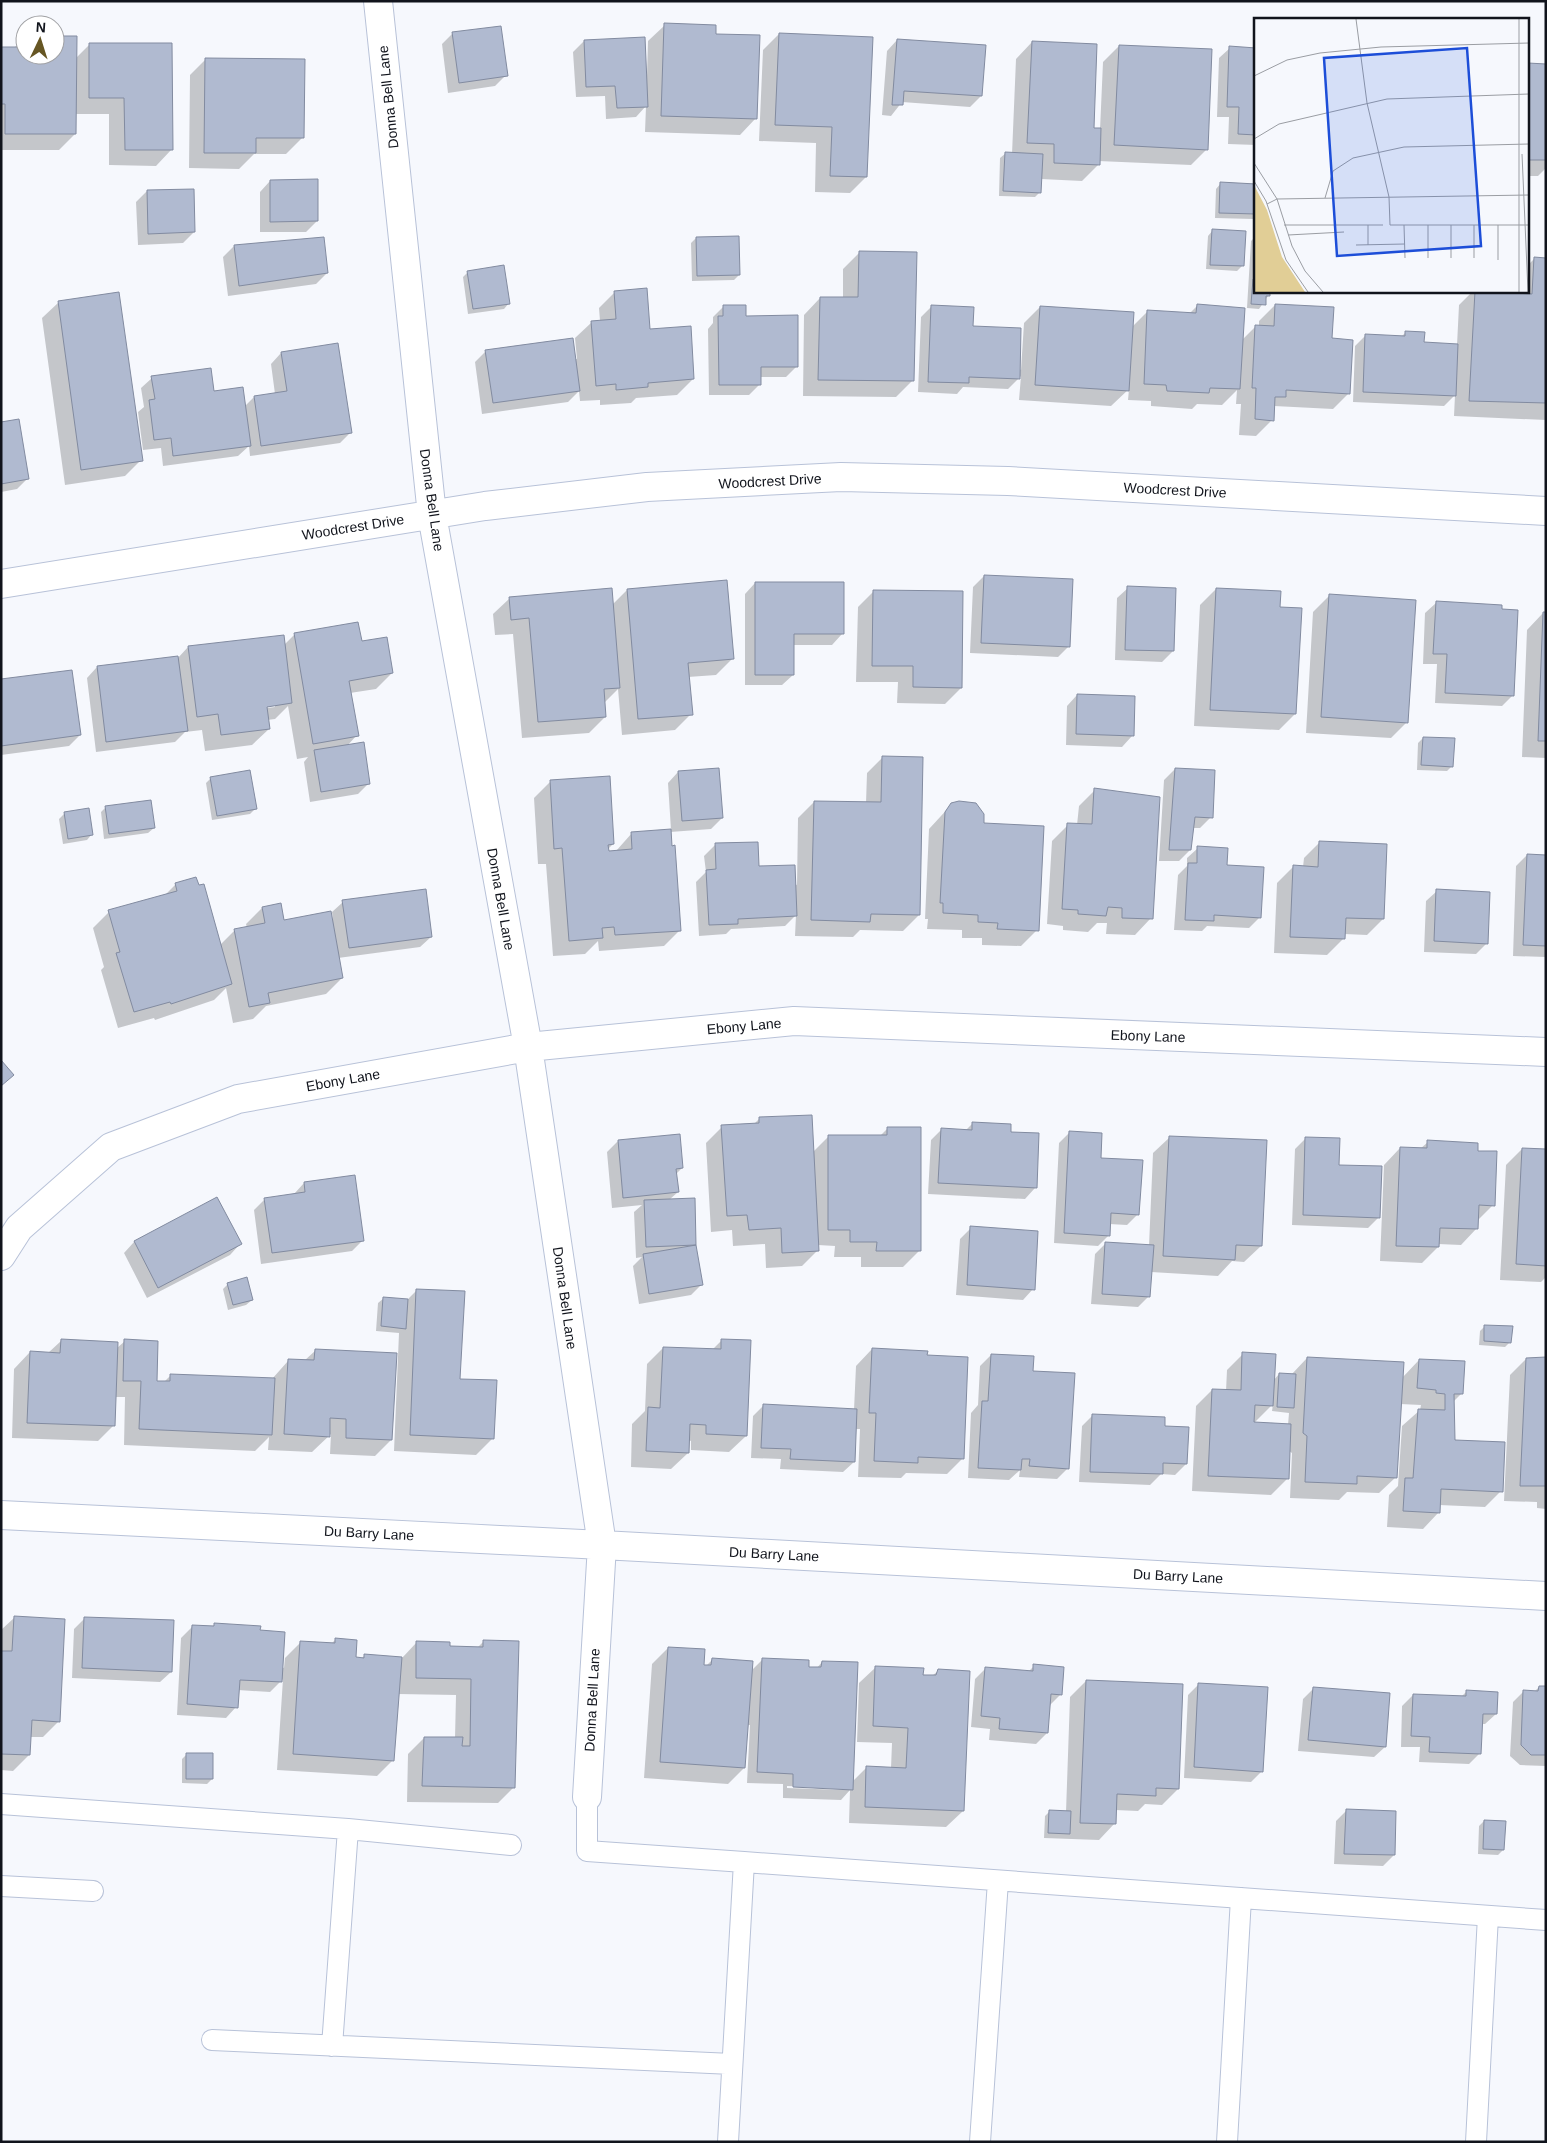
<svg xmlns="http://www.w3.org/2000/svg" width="1547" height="2143" font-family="Arial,sans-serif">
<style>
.shadow{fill:#0003;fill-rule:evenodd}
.building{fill:#b0bad0;stroke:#828ba0}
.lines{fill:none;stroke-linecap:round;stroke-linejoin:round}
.lane-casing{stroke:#b8c2d8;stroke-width:22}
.street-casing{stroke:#b8c2d8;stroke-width:30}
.lane{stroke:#fff;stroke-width:20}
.street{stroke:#fff;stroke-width:28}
.labels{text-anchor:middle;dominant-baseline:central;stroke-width:4;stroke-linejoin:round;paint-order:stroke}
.street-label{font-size:14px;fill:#11141c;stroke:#fff}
.inset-road{fill:none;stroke:#9a9da3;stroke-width:1}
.view{fill:#1d4ed8;fill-opacity:0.15;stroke:#1d4ed8;stroke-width:2.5}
.inset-edge{fill:none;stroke:#11141c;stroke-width:2.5}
</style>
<rect width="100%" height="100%" fill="#f6f8fd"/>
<!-- shadow -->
<path class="shadow" d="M665 25 715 35 756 118 740 135 645 132 646 106 636 117 606 119 605 96 576 97 573 52 584 41 647 75 648 41Z
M453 33 506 75 495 86 448 93 442 44Z
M779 34 866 177 850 193 815 192 816 143 759 141 763 50Z
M25 37V55H55V37L76 58 90 44 172 149 156 166 109 165V114H75V134L59 150H1V48H14Z
M897 40 981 96 970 107 902 102 891 116 882 115 887 51Z
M1032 42 1092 129 1100 130 1103 62 1119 46 1207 149 1191 165 1098 161V165L1082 181 1041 179 1040 192 1035 197 999 196 1000 158 1006 153 1012 154 1016 59Z
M1230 48 1256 49V145L1228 144 1229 117H1217L1219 58Z
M206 59 303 137 286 154H254L239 169 189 168 190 75Z
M1528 65H1546V168L1538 176H1528Z
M270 181 317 221 306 232H260V192Z
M1221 183 1256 185V217L1253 219 1215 218 1216 189Z
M147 191 194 232 183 243 138 245 136 202Z
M1213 230 1242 266 1237 271 1206 269 1208 236Z
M1256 236V291L1268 296 1259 309 1247 308 1251 241Z
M696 238 739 275 734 280 692 281 691 243Z
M234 246 327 273 316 284 228 296 223 257Z
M860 252 913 380 896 397 803 396 804 315 820 298H843V269Z
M1534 259H1546V420L1454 416 1455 395 1444 406 1353 402 1355 346 1366 335 1401 337 1406 332 1423 343 1457 345 1459 305 1473 291H1506L1517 294 1518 291H1528V265Z
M468 272 509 303 504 309 468 314 463 277Z
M615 292 693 379 677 395 636 398 631 403 600 405V400L580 401 579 391 568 402 482 414 475 362 486 351 577 359 575 338 592 322 600 321 599 308Z
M59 302 141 460 125 476 65 485 42 318Z
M1275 305 1331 339 1349 393 1333 409 1274 406 1272 420 1256 436 1239 435 1241 404H1236L1237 390 1222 405 1197 404 1192 409 1151 406V401L1128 400 1129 389 1111 406 1019 400 1021 376 1008 389 963 387 957 394 918 392 921 317 932 306 971 328 1021 370 1024 323 1040 307 1131 328 1148 311 1189 314 1197 306 1242 340 1256 326H1259V321Z
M724 306 745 317 797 366 786 377H760V384L749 395H709L708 329 713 323V317Z
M281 353 351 432 340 443 250 456 249 446 238 456 163 466 161 448 143 450 138 412 144 407 141 388 152 378 213 392 244 407 254 397 275 394 271 364Z
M1 423 28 478 17 489 1 492Z
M984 576 1069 646 1058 657 970 653 973 587Z
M755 583 842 634 832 645H793V675L782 685H745V594Z
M1128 588 1173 651 1162 662 1115 660 1117 598Z
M1216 589 1279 608 1295 714 1279 730 1194 726 1200 605Z
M627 590 733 658 716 675 688 677 691 714 675 730 622 735 618 689 604 703 605 717 589 733 522 738 513 634 495 635 493 614 510 598 612 605Z
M874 591 961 688 945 704 897 703 898 682H856L858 607Z
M1329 596 1407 722 1391 738 1306 733 1313 612Z
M1436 603 1513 695 1502 706 1435 703 1437 664H1423L1425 613Z
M1543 613H1546V758L1522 757 1527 630Z
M294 635 361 643 392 673 376 689 350 693 357 735 347 746 369 783 358 794 310 802 304 762 308 757 297 759 288 706 275 719 267 720 269 729 252 745 205 751 202 730 185 732 175 742 96 752 87 678 97 667 177 659 188 647 284 645ZM275 704V707L261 709Z
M1 681 80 735 69 746 1 755Z
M1077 695 1132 736 1122 747 1066 745 1067 706Z
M1423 738 1452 766 1447 771 1417 770 1418 743Z
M883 757 919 915 903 931 860 930 853 937 795 936 796 915 785 926 731 929 726 934 699 936 696 882 706 872 704 856 715 845 758 868 797 885 798 818 814 802 866 803 867 773Z
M1175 769 1211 817 1200 828H1193L1190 850 1179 861H1159L1164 780Z
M678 772 722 818 711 829 670 832 680 930 664 946 599 951 598 941 585 954 553 956 546 864H538L534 798 550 782 613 844 608 849V852L616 851 632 833 671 830 668 783Z
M211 778 256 808 250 814 212 820 206 783Z
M1095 790 1151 918 1135 935 1106 934 1107 923H1097L1088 932 1063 930V926L1047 924 1052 841 1068 825H1077L1079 806Z
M952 804 983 825 1037 930 1021 946 982 945V938H962V930L927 929 928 919H925L929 829Z
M106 807 154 828 148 833 104 839 101 812Z
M88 810 92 834 87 840 63 844 59 819 64 814Z
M1320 842 1383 919 1367 935 1344 934V938L1327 955 1274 953 1277 883 1293 867H1303L1304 858Z
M1198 848 1226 866 1260 917 1249 928 1207 926 1202 931 1174 930 1178 875 1187 866V858Z
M1527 855 1546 856V957L1513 956 1516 866Z
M196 879 220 945 235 930 247 928 246 924 262 908 280 904 283 922 333 919 332 912 343 902 431 937 420 947 338 958 342 978 326 994 266 1006 253 1019 233 1023 226 988 214 1000 155 1020 154 1018 118 1028 101 970 104 967 93 928 109 912 164 896 175 885Z
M1437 891 1487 943 1476 954 1424 952 1426 901Z
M759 1119 813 1152 829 1136H880L888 1128 919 1251 903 1267H861V1257H834L835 1246 818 1245V1250L802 1266 766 1268 765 1244 733 1246 732 1230 711 1232 706 1143 722 1127 753 1125Z
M973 1123 1009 1133 1035 1188 1025 1199 928 1194 931 1140 942 1129 965 1131Z
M1070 1132 1099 1159 1138 1214 1127 1225 1109 1224V1235L1098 1246 1054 1243 1059 1143Z
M1170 1137 1261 1246 1244 1262 1232 1261 1218 1276 1151 1272 1149 1296 1138 1307 1091 1304 1095 1254 1106 1243 1149 1246 1153 1153Z
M1306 1138 1337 1166 1379 1217 1368 1228 1292 1225 1295 1149Z
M618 1141 682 1168 676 1174 678 1192 669 1200 695 1245 702 1284 691 1295 639 1304 633 1266 642 1257 636 1258 634 1212 642 1205 612 1208 607 1152Z
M1428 1142 1476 1152 1493 1205 1477 1221V1228L1461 1245 1438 1244V1247L1422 1263 1380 1261 1384 1165 1400 1148 1420 1149Z
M1522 1149 1546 1150V1277L1541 1282 1500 1280 1506 1165Z
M304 1183 363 1240 352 1251 261 1264 254 1210 265 1199 294 1194Z
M217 1199 240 1244 230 1255 147 1298 124 1253 134 1242Z
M971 1228 1033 1289 1023 1300 956 1295 960 1239Z
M228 1284 252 1300 246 1305 228 1310 223 1289Z
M417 1290 459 1380 493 1438 476 1455 394 1451 399 1333 376 1331 378 1303 384 1298 407 1300Z
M1485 1326 1510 1342 1505 1347 1479 1345 1480 1331Z
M722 1340 746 1436 729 1452 691 1450V1441L688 1440V1453L671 1469 631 1467 632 1424 645 1411 647 1364 663 1348 712 1350Z
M61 1341 117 1348 125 1341 155 1382H164L171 1375 272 1379 288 1361H304L316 1350 391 1440 375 1456 330 1454 331 1434 312 1452 268 1450 269 1437 255 1451 124 1445 125 1397H115L114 1425 98 1441 12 1438 14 1369 30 1352 48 1353Z
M872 1349 926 1356 963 1458 947 1474 906 1473 901 1478 858 1477 860 1429H855L854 1462 843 1472 780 1469 781 1459 751 1458 753 1416 763 1406 854 1410 856 1366Z
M1243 1354 1273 1381 1279 1374 1291 1375 1307 1358 1402 1378 1419 1360 1462 1393 1453 1402V1441L1501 1491 1485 1507 1439 1505V1512L1423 1529 1387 1527 1389 1495 1398 1486 1402 1426 1420 1410 1421 1405 1400 1404 1396 1477 1379 1493 1347 1492 1339 1500 1290 1498 1292 1453 1289 1451 1287 1479 1271 1495 1192 1491 1196 1406 1212 1390 1226 1391 1227 1370ZM1273 1404 1272 1411 1289 1413 1288 1425 1254 1423Z
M991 1355 1032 1372 1068 1468 1057 1479 1019 1477 1020 1470 1009 1480 968 1478 971 1413 978 1405 980 1366Z
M1546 1358V1509L1537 1508V1502L1504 1501 1510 1375 1526 1359Z
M1093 1415 1164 1427 1186 1464 1175 1475 1161 1474 1150 1485 1079 1482 1082 1426Z
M14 1618 59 1721 43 1737H30L29 1755 13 1771 1 1770V1630Z
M85 1618 171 1672 160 1682 72 1678 74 1629Z
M215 1624 259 1631 282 1667 284 1668 285 1658 301 1642 331 1644 336 1639 355 1658 361 1659 365 1655 402 1658 417 1642 449 1647 477 1648 484 1641 514 1787 498 1803 407 1802 408 1754 424 1738H455L456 1695 398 1694 393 1760 377 1776 277 1770 283 1679 270 1692 238 1690 236 1707 226 1718 177 1715 181 1638 192 1627H212Z
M668 1648 703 1666H706L712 1660 751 1671 763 1659 808 1669H816L822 1662 852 1782 867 1767 891 1768 892 1743 857 1742 859 1683 876 1667 932 1676 939 1670 963 1811 946 1827 849 1823 850 1790 841 1800 783 1798V1784L747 1783 750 1725H747L744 1768 728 1784 644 1778 652 1664ZM787 1786 843 1788V1790L787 1788Z
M1034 1666 1061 1694 1050 1705 1047 1733 1036 1744 989 1740 990 1729 971 1727 975 1679 986 1668 1028 1672Z
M1086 1681 1178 1789 1162 1805 1145 1804 1138 1811 1115 1810V1823L1099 1840 1044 1838 1045 1816 1050 1811 1066 1812 1070 1697Z
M1198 1685 1262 1771 1251 1782 1184 1778 1188 1695Z
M1539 1687 1546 1688V1766L1520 1765 1510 1756 1513 1702 1524 1691 1534 1692Z
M1314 1688 1385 1747 1374 1757 1298 1751 1303 1699Z
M1467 1691 1496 1714 1485 1724H1481L1480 1753 1469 1764 1419 1762 1420 1747H1401L1402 1706 1413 1695 1461 1697Z
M187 1754 212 1779 207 1784 182 1783V1759Z
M1347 1810 1394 1855 1383 1866 1334 1864 1336 1821Z
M1484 1821 1503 1850 1498 1855 1478 1854 1479 1826Z"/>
<!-- building -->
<path class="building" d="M664 23 716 25V34L760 35 757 119 661 116Z
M501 26 508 76 459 83 452 32Z
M779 33 873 37 867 177 830 176 832 127 775 125Z
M55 36H77L76 134H5V104H1V47H25V55H55Z
M645 37 648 107 617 108 615 86 586 87 584 40Z
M897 39 986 45 982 96 904 91 903 105H892Z
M1032 41 1097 44 1094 128H1101L1100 165 1054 163V144L1027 143Z
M89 43H172L173 150H125L124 98H89Z
M1119 45 1212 49 1208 150 1114 145Z
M1229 46 1256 48V135L1238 134 1239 107H1227Z
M205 58 305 59 304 138H256V153H204Z
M1528 63 1546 64V160H1528Z
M1005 152 1043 154 1041 193 1003 191Z
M318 179V221L270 222V180Z
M1220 182 1256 184V214L1219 213Z
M194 189 195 232 148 234 147 190Z
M1212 229 1246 231 1244 266 1210 265Z
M739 236 740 275 697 276 696 237Z
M324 237 328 273 239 286 234 245Z
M859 251 917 252 914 381 818 380 820 297H858Z
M1534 257 1546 258V403L1469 401 1475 291 1532 294Z
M504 265 510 304 473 309 467 271Z
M1253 279H1256V291H1270V296H1266V305L1251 304Z
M647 288 650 329 691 326 694 379 648 383V387L616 390V384L596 386 591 321 616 319 614 291Z
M119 292 143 461 81 470 58 301Z
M1197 304 1245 308 1240 389 1210 388 1209 393 1167 391 1166 385 1144 384 1147 310 1196 313Z
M1275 304 1334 307 1332 338 1353 340 1350 394 1286 390V397H1275L1274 421 1255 419 1256 388H1252L1255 325 1274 326Z
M723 305H746V316L798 315V367H761V385H719L718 316H723Z
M931 305 974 307 973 326 1021 328 1020 379 969 377V383L928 382Z
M1040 306 1134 312 1129 391 1035 385Z
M1405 331 1425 332 1424 342 1458 344 1456 396 1363 392 1365 334 1405 336Z
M573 338 580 391 493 403 485 350Z
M338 343 352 433 261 446 254 396 287 391 281 352Z
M211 368 214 391 243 387 251 446 173 456 171 438 154 440 149 400 155 399 151 376Z
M19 419 29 479 1 484V422Z
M984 575 1073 579 1070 647 981 643Z
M727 580 734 659 688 663 693 715 638 719 627 589Z
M755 582H844V634H794V675H755Z
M1127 586 1176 588 1174 651 1125 650Z
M612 588 620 688 604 689 606 717 538 722 529 618 511 620 509 597Z
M1216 588 1281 591 1280 607 1302 608 1296 714 1210 710Z
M873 590 963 591 962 688 913 687V666H872Z
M1329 594 1416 600 1408 723 1321 717Z
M1436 601 1502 605V609L1518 610 1514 696 1445 693 1447 654H1433Z
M1543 612H1546V741H1538Z
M358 622 362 641 387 637 393 673 349 681 359 736 313 744 294 633Z
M284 635 292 703 267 707 270 729 221 735 218 714 197 717 188 646Z
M178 656 188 731 106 742 97 666Z
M72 670 81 735 1 746V679Z
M1077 694 1135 696 1134 736 1076 734Z
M1423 737 1455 738 1453 767 1421 765Z
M364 742 370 784 321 792 314 750Z
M882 756 923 757 920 915 871 914 870 922 811 920 814 801 881 802Z
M719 768 723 818 682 821 678 771Z
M1175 768 1215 770 1213 818 1195 817 1191 850H1169Z
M250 770 257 809 217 816 210 777Z
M610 776 614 844 608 845 609 851 632 849 631 832 671 829 672 846 675 845 681 931 615 935 614 927 602 928 603 938 569 941 562 848 554 849 550 780Z
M1094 788 1160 797 1153 919 1122 918V908L1108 907 1106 916 1078 914V910L1062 909 1067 823 1092 824Z
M151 800 155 828 109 834 105 806Z
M959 801 976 803 984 814V823L1044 826 1039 931 997 929 998 923 978 922V915L943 913V903H940L945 812 951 803Z
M89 808 93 835 68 839 64 812Z
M1319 841 1387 844 1384 919 1346 918 1345 939 1290 937 1293 865 1318 867Z
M758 842 759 866 795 865 797 916 738 919V924L709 925 706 870 716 869 715 843Z
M1197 846 1228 848 1227 865 1264 867 1261 918 1214 915V921L1185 920 1188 863H1197Z
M1527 854 1546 855V946L1523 945Z
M196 877 199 885 204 884 232 984 171 1004 170 1002 134 1012 116 953 120 952 108 910 177 891 175 883Z
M426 889 432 937 349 948 342 900Z
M1436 889 1490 892 1488 944 1434 941Z
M281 903 284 920 331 911 343 978 268 993 270 1003 249 1007 234 929 265 923 262 907Z
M1 1060 14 1075 1 1086Z
M812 1115 819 1251 782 1253 781 1228 749 1230 747 1215 727 1216 721 1125 759 1123V1117Z
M972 1122 1011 1124V1132L1039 1133 1037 1188 938 1183 941 1128 972 1130Z
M887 1127H921V1251H876L877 1242H850V1230H828V1135H887Z
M1069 1131 1102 1133 1101 1158 1143 1160 1139 1215 1111 1213 1110 1236 1064 1233Z
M680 1134 683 1168 676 1169 679 1192 623 1198 618 1140Z
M1169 1136 1267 1140 1262 1246 1236 1245 1235 1260 1163 1256Z
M1305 1137 1340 1138 1339 1165 1382 1166 1380 1218 1303 1215Z
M1427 1140 1478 1143V1151H1497L1495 1206 1479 1205 1478 1229 1440 1228 1439 1247 1396 1246 1400 1147 1427 1148Z
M1522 1148 1546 1149V1266L1516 1264Z
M355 1175 364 1241 272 1253 264 1198 305 1192 304 1182Z
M217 1197 242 1244 158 1288 134 1241Z
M695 1198 696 1245 646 1247 644 1200Z
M970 1226 1038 1231 1035 1290 967 1285Z
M1105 1242 1154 1245 1150 1297 1102 1294Z
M696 1245 703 1285 649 1294 643 1254Z
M247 1277 253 1300 233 1305 227 1283Z
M416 1289 465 1291 460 1379 497 1380 494 1439 410 1435Z
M383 1297 408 1299 406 1329 381 1326Z
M1484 1325 1513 1326 1511 1343 1484 1341Z
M61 1339 118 1342 115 1426 27 1423 30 1351 60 1353Z
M124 1339 158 1341 157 1381H170V1374L275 1378 272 1435 139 1429 141 1381H123Z
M721 1339 751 1340 747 1436 706 1434V1425L690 1424 689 1453 646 1451 648 1407 660 1408 663 1347 721 1349Z
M872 1348 928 1351 927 1355 968 1357 964 1459 918 1457V1463L874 1461 876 1413H869Z
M315 1349 397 1353 392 1440 346 1438V1419L330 1418V1437L284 1434 288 1359 314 1360Z
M1242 1352 1276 1354 1273 1406 1255 1405 1254 1422 1291 1424 1289 1479 1208 1476 1212 1389 1241 1390Z
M991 1354 1034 1356 1033 1371 1075 1373 1069 1469 1029 1466 1030 1459H1022L1021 1470 978 1468 982 1401H988Z
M1307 1357 1404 1362 1397 1478 1357 1476V1484L1305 1482 1307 1436 1303 1433Z
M1546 1357V1486H1520L1526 1358Z
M1419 1359 1465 1361 1463 1394H1454L1455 1440 1505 1442 1503 1492 1441 1489 1440 1513 1403 1511 1405 1478H1413L1418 1409 1445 1410V1394L1436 1393V1390L1417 1388Z
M1279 1373 1296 1374 1294 1408 1277 1407Z
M763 1404 857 1409 855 1462 790 1459 791 1449 761 1448Z
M1092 1414 1165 1417V1426L1189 1427 1187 1464 1163 1463V1474L1090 1472Z
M14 1616 65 1619 60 1722 32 1720 30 1755 1 1754V1651H12Z
M84 1617 174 1620 172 1672 82 1668Z
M214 1623 261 1626 260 1630 285 1632 282 1682 240 1680 238 1708 187 1704 192 1625 214 1626Z
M335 1638 357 1640 356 1657 364 1658V1654L402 1657 394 1761 293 1754 300 1641 335 1643Z
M483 1640 519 1641 515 1788 422 1786 424 1737H463L462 1746H470L471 1679 416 1678V1641L450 1642V1646L483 1647Z
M668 1647 705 1649 704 1665H711L712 1658 753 1661 745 1768 660 1762Z
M762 1658 809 1660V1667H821L822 1661 858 1662 853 1790 793 1787V1774L757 1772Z
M1033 1664 1064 1667 1062 1695 1051 1694 1048 1733 999 1729 1000 1718 981 1716 985 1667 1033 1671Z
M875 1666 924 1668 923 1675H936L938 1669 970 1671 964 1811 865 1807 866 1766 906 1768 908 1728 873 1726Z
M1086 1680 1183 1684 1179 1789 1156 1788V1796L1117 1794 1116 1824 1080 1823Z
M1198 1683 1268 1687 1263 1772 1194 1767Z
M1539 1686H1546V1755H1531L1521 1745 1523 1690 1538 1691Z
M1313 1687 1390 1693 1386 1747 1308 1740Z
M1466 1690 1498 1692 1497 1714H1483L1481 1754 1429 1752 1430 1737 1411 1736 1413 1694 1466 1696Z
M186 1753H213V1779H186Z
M1346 1809 1396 1811 1395 1855 1344 1854Z
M1049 1810 1071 1811 1070 1834 1048 1833Z
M1484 1820 1506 1821 1504 1850 1483 1849Z"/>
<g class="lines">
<!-- lane casing -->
<g class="lane-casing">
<path id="lane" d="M587 1797V1851L744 1862 728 2142
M1 1804 348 1829 511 1845
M744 1862 1546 1920
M1 1886 93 1891
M212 2040 732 2064
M332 2046 348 1829
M980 2142 998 1881
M1227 2142 1241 1898
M1476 2142 1488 1916"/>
</g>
<!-- street casing -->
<g class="street-casing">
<path id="street" d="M378 1 432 515 528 1047 602 1545 587 1797
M1 584 485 506 647 487 841 477 1008 481 1546 511
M1 1256 19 1228 111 1147 238 1099 528 1047 794 1021 1546 1052
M1 1515 602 1545 1546 1596"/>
</g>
<!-- lane -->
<use href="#lane" class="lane"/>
<!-- street -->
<use href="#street" class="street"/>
</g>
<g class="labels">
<!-- street labels -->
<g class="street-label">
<text transform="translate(388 97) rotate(-96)">Donna Bell Lane</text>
<text transform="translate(770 481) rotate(-3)">Woodcrest Drive</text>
<text transform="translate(1175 490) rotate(3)">Woodcrest Drive</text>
<text transform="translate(432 500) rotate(82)">Donna Bell Lane</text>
<text transform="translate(353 527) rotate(-9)">Woodcrest Drive</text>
<text transform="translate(501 899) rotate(80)">Donna Bell Lane</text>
<text transform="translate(744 1026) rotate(-5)">Ebony Lane</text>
<text transform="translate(1148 1036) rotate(2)">Ebony Lane</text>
<text transform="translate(343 1080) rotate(-10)">Ebony Lane</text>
<text transform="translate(565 1298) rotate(82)">Donna Bell Lane</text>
<text transform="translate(369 1533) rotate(3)">Du Barry Lane</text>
<text transform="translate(774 1554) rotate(3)">Du Barry Lane</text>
<text transform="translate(1178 1576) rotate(3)">Du Barry Lane</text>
<text transform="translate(592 1700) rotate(-87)">Donna Bell Lane</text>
</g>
</g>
<!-- overview -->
<g transform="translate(1254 18)">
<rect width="275" height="275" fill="#f6f8fd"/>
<path d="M0 167 13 192 28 239 51 274H0Z" fill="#e1ce96"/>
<path class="inset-road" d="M102 1 113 85 135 179 136 207H150L151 240M0 58 33 42 66 35 127 29 275 25M0 121 25 106 133 81 275 76M268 136 274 274M0 145 23 181 38 228 51 253 69 274M0 163 12 183 32 242 54 274M71 180 79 153 99 140 150 129 275 126M13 186 23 181 275 177M30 207H129M114 207V227M150 207H244M174 207V240M197 207V240M220 207V240M34 217 90 214M102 227 151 226M244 242V207H275M265 274V1"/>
<path class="view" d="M213 30 227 228 83 238 70 40Z"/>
<rect width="275" height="275" class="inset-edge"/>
</g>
<!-- border -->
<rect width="1547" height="2143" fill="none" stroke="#11141c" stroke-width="5"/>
<!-- north arrow -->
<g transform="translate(40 40) rotate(4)"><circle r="24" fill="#ffffff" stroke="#a0a1a4"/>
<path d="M0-4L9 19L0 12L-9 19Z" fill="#665623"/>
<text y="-8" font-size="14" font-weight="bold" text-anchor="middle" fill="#11141c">N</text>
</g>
</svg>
